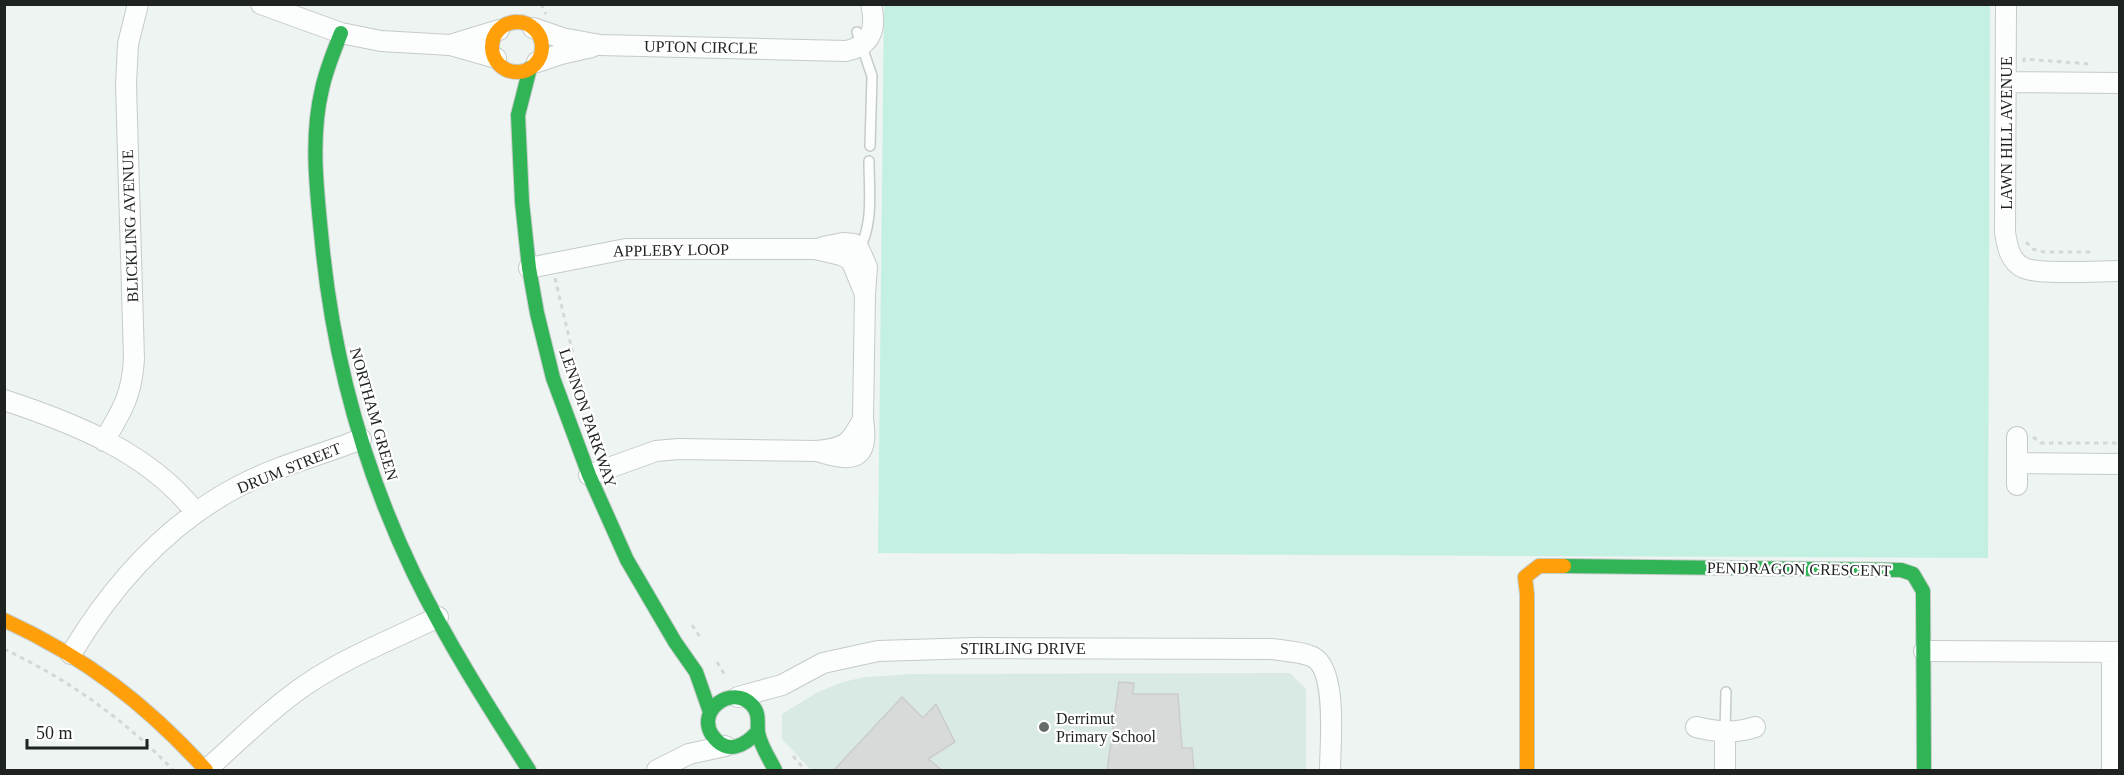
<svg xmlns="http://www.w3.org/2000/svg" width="2124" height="775" font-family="'Times New Roman',serif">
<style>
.built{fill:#d9e9e4}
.grass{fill:#c4f0e3}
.building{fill:#d8dada;stroke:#cbcdcd;stroke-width:1.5}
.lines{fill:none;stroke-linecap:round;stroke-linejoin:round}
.lane-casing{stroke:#c5cbc9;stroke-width:12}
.street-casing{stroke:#c5cbc9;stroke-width:22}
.fast-casing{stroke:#c5cbc9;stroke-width:16}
.slow-casing{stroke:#c5cbc9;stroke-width:16}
.path{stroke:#d4d7d6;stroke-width:3;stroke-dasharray:4.5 4.5;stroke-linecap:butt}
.lane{stroke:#fcfdfd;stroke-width:9}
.street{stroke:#fcfdfd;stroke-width:20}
.fast{stroke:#30b455;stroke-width:14}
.slow{stroke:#ff9f0a;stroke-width:14}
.poi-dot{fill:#666c6a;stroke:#fff;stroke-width:2}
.labels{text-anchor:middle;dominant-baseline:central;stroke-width:4.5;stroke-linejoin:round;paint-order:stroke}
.street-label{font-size:16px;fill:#1e2221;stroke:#fff}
.poi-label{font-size:16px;fill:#1e2221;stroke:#fff;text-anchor:start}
</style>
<rect width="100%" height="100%" fill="#edf4f2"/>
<!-- built -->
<path class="built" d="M1290 673 1306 689V770H811L782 739V714L818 692 843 682 865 677 913 674Z"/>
<!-- grass -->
<path class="grass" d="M884 5H1990L1988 558 878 553Z"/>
<!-- building -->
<path class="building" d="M1119 682 1134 683 1133 694H1178L1182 748H1192L1194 771H1107Z
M902 697 923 718 936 704 955 742 928 759 943 771H833Z"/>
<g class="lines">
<!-- lane casing -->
<g class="lane-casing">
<path id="lane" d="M857 32 872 76 870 146
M858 251C874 226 869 190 869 161
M1725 732 1726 692"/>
</g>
<!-- street casing -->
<g class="street-casing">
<path id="street" d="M261 4 341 33 381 41 450 45 496 58
M2006 4 2005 232C2007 246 2010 262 2024 268 2039 275 2100 271 2120 271
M533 28 562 38 600 45 846 51C871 46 877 29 871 4
M450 45 499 30
M537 62 561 54 592 47
M2006 82 2120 83
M529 268 626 249H815L841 255 851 260 865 294
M4 400C74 423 150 453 196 513
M2017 437V485
M104 441C122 411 132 395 134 359L126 85 128 44 138 4
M817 451C852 462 870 462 863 419L865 294 867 267 859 249 854 244 843 243 823 247
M2017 463 2120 464
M589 475 656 451 679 449 817 451C846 448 850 444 863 419
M1924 651 2120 652
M71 654C113 584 167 523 241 485 279 465 322 455 361 439
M738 697 782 685 823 663 878 651 976 648 1271 649C1285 651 1300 651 1313 657 1338 670 1330 746 1330 770
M1696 727C1717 732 1734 734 1755 727
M206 770C239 741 270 709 307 684 348 656 394 639 438 617
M657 770 689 754 725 746
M1725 770V732
M2112 770V652"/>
</g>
<!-- fast casing -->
<g class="fast-casing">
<path id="fast" d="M341 33C334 51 326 70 322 89 310 139 317 192 322 243 333 357 364 470 414 574 447 642 488 706 529 770
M530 68 518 115 522 202 529 268 537 313 553 378 589 475 627 560 675 642 696 672 710 712
M1564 566 1901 570 1913 574 1923 591 1924 770
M758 731C745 746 727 756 712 735 696 710 732 684 752 705 760 714 757 721 758 732 760 745 769 758 775 770"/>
</g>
<!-- slow casing -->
<g class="slow-casing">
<path id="slow" d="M492 47a25 25 0 1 1 50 0a25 25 0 1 1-50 0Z
M4 620C85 657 146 704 206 770
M1527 770V594L1525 577 1539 566H1564"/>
</g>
<!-- path -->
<path class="path" d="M541 4 546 14
M2024 62V59L2090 64
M2026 242 2033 249 2044 252H2094
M555 278 582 392
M2033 437 2041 443H2120
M692 625 700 637
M4 649C69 680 124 719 173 770
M717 662 726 677
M793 756 805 770"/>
<!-- lane -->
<use href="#lane" class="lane"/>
<!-- street -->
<use href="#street" class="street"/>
<!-- fast -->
<use href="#fast" class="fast"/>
<!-- slow -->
<use href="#slow" class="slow"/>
</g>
<!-- markers -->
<circle class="poi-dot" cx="1044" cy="727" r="6"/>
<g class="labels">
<!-- street labels -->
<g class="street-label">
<text transform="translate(701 47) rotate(1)">UPTON CIRCLE</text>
<text transform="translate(2006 133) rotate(-90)">LAWN HILL AVENUE</text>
<text transform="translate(130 226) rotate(-92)">BLICKLING AVENUE</text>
<text transform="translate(671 250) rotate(-1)">APPLEBY LOOP</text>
<text transform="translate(374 414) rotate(74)">NORTHAM GREEN</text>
<text transform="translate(588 418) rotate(71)">LENNON PARKWAY</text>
<text transform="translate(289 468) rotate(-22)">DRUM STREET</text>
<text transform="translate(1799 569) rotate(1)">PENDRAGON CRESCENT</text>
<text x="1023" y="648">STIRLING DRIVE</text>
</g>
<!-- poi labels -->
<g class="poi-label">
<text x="1056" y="718">Derrimut<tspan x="1056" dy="18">Primary School</tspan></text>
</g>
</g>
<!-- border -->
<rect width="2124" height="775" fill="none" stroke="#1e2221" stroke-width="12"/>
<!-- scale -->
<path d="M27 739v9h120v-9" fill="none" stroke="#1e2221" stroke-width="3"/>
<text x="36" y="739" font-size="18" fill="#1e2221" stroke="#ffffff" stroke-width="4.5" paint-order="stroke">50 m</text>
</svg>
